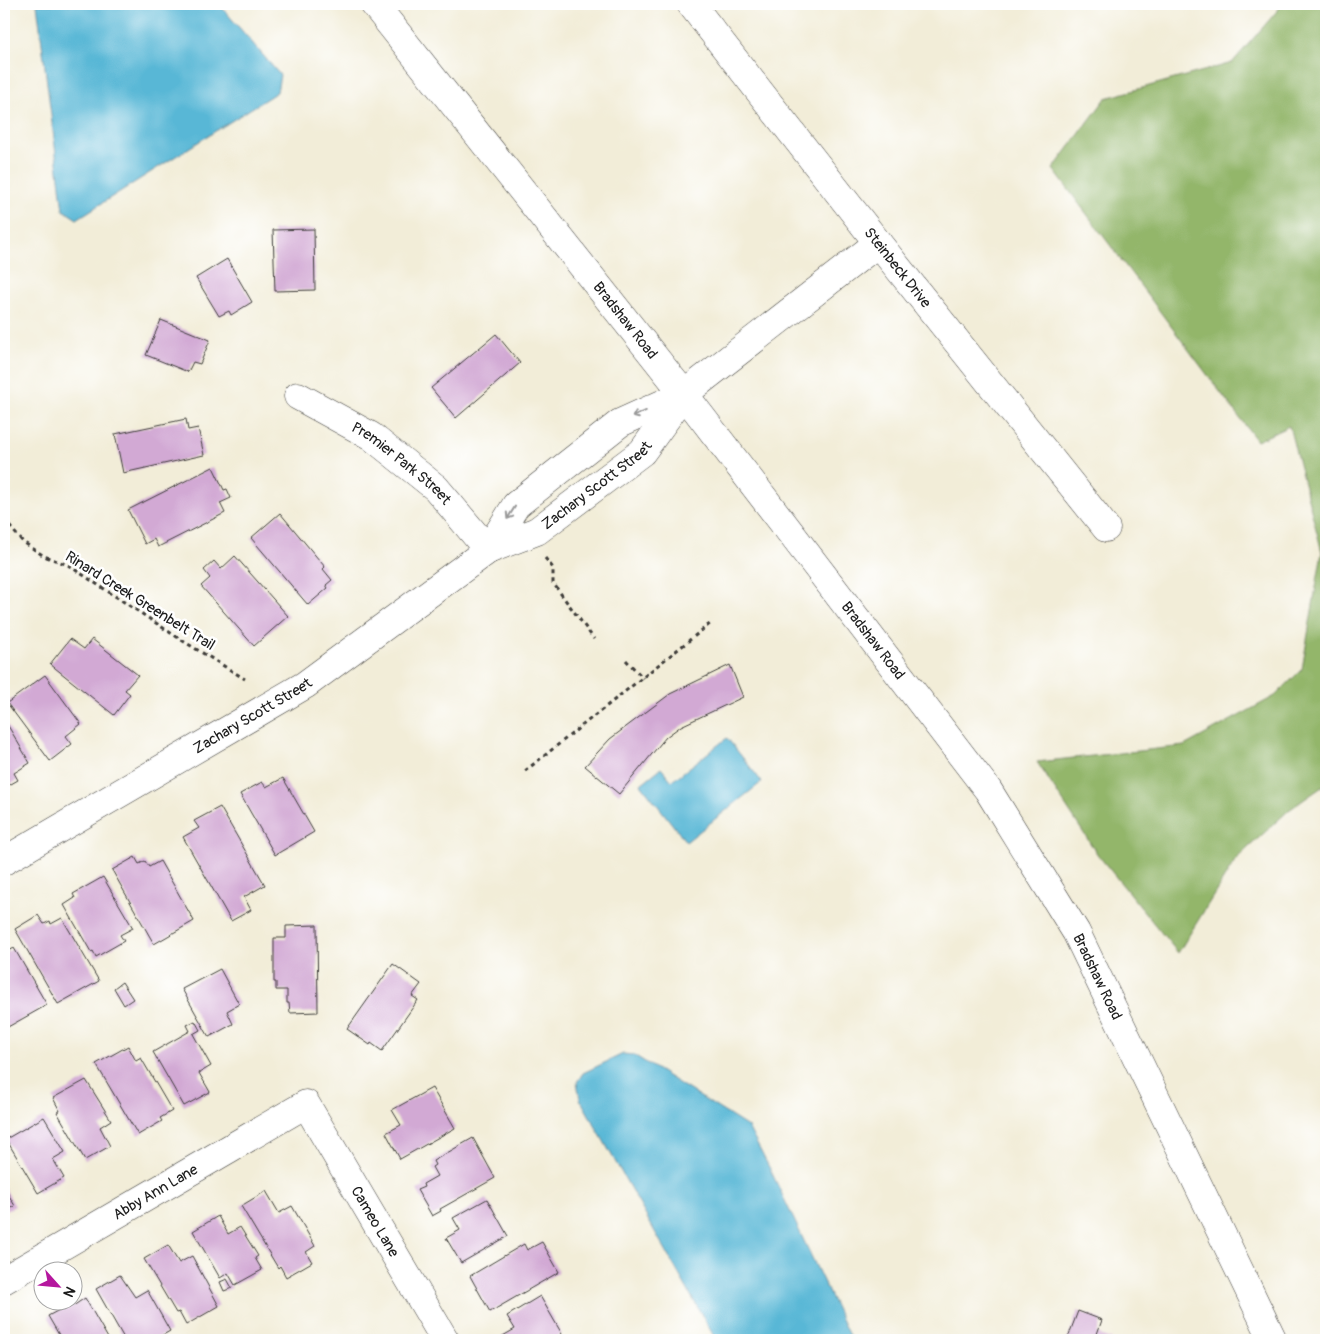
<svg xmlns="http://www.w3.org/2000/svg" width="1330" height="1344" font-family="Pangolin,sans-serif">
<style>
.forest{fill:#93b66a;stroke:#586943}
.water{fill:#58b7d6;stroke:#3a6a79}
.building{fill:#d2a9d4}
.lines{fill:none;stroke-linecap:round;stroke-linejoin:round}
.street-casing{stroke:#3c3b38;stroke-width:29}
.secondary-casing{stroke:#3c3b38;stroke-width:29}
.path{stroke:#3c3b38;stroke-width:3;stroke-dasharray:4 4;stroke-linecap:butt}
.street{stroke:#fff;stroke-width:28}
.secondary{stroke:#fff;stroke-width:28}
.oneway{stroke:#999}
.labels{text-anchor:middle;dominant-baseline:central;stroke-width:5;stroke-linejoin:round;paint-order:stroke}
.street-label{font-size:15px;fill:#1c1c1c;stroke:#fff}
</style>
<rect width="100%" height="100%" fill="#fff"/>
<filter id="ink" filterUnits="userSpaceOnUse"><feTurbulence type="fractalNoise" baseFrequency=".02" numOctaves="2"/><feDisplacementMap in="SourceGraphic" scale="10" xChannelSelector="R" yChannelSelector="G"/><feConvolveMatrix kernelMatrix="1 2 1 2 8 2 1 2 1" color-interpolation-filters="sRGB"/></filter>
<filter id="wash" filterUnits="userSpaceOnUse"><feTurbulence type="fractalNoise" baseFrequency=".0096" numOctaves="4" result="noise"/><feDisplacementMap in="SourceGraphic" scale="20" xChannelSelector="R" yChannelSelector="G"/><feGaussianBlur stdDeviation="1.12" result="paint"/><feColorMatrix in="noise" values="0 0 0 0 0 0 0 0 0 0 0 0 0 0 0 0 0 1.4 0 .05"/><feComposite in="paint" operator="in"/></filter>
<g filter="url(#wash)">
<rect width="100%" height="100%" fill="#f2edd8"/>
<!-- forest -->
<path class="forest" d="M1283 4H1326V786L1322 787 1289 810 1236 859 1178 953 1098 855 1037 762 1184 746 1275 696 1302 669 1322 552 1289 426 1257 441 1053 169 1106 98 1232 63Z"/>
<!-- water -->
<path class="water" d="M37 4H219L280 75 277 92 77 219 63 210Z
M727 738 762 782 686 842 641 784 661 768 672 781Z
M623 1054 634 1055 748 1127 770 1169 851 1340H716L580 1099 577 1082 583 1073Z"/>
<g id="blocks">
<!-- building -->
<path class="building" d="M314 229 315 290 275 291 273 230Z
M227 259 252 302 231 315 229 311 219 316 196 278Z
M161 320 210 340 200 364 193 362 188 372 146 355Z
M496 334 520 363 456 418 431 388Z
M186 419 188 430 198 428 204 455 123 473 115 434Z
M213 467 224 490 227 489 231 498 220 503 225 513 158 547 154 539 145 544 128 510Z
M280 513 325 567 323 569 332 580 326 585 328 588 308 605 251 538Z
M235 556 288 616 254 646 201 586 210 578 204 570 214 561 221 569Z
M70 639 84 649 92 639 138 675 125 690 130 694 114 715 50 664Z
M730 665 743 697 681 726 666 737 619 794 585 766 610 739 670 694Z
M45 675 81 724 66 736 72 744 50 761 7 703Z
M4 719 30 763 14 773 18 780 4 788Z
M283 778 314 832 275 855 240 794 262 782 266 787Z
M220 807 265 885 244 897 251 910 231 921 183 837 199 828 194 821Z
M135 857 139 864 145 861 149 867 160 861 194 921 154 944 112 870Z
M103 877 133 928 120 935 124 941 96 957 93 951 91 952 64 905 75 898 73 894Z
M38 915 44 924 50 921 51 924 62 918 99 981 58 1004 15 929Z
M317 925 318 1012 290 1013 289 1003H287V990H276V982H274V938H286V926Z
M14 948 47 1005 6 1028 4 1024V954Z
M393 964 421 984 412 996 418 1000 382 1051 371 1043 370 1045 347 1029Z
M220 969 239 1004 227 1011 233 1024 209 1037 182 989Z
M122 982 133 999 124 1005 114 988Z
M195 1021 200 1030 193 1034 211 1066 199 1073 210 1092 184 1106 153 1052 190 1031 187 1025Z
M128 1046 136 1061 141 1058 172 1111 160 1118 162 1121 138 1135 96 1064Z
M86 1080 111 1120 100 1127 110 1146 85 1160 57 1112 60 1111 53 1098Z
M432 1088 455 1128 400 1159 386 1133 401 1125 392 1110Z
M44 1117 65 1152 53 1159 64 1178 38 1193 6 1139Z
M473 1138 495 1178 440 1209 441 1211 432 1216 417 1190 424 1187 423 1184 437 1176 432 1167 435 1165 433 1161Z
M4 1187 15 1206 4 1212Z
M266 1191 279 1213 292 1206 315 1246 306 1252 312 1262 286 1277 280 1266 278 1268 241 1206Z
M487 1199 508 1236 461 1263 446 1238 460 1230 453 1218Z
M218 1216 228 1234 240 1227 258 1256 255 1258 262 1270 235 1285 228 1273 220 1278 193 1231Z
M542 1242 559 1272 490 1312 470 1276 524 1244 527 1250Z
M168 1245 179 1263 192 1256 219 1306 186 1325 179 1312 176 1313 144 1259Z
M120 1275 135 1297 147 1290 170 1331 154 1340H125L96 1289Z
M227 1279 232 1288 224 1291 220 1282Z
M540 1296 562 1334 551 1340H503L501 1337 515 1329 507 1316Z
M85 1298 109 1340H62L48 1316 72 1303 73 1306Z
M1078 1311 1102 1320 1097 1334 1113 1340H1067Z"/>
</g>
</g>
<g filter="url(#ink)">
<use href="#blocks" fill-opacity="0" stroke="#3c3b38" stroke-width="1"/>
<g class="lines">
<!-- street casing -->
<g class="street-casing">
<g id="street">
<path id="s1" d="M691 4 878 243 1106 528"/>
<path id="s2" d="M298 396 371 436 436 488 488 550"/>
<path d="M488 550 516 505 620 423 684 394 878 243"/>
<path id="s3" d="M4 861 305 685 488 550 537 531 642 452 684 394"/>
<path id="s4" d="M4 1280 306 1104 445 1340"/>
</g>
</g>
<!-- secondary casing -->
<g class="secondary-casing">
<g id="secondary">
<path id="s5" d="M374 4 684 394 988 790 1076 932 1273 1340"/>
</g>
</g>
<!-- path -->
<path class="path" d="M4 520 23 542 44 556 68 565 183 641 245 679
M545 558 553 568V583L594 639
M626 660 643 678
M525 771 711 623"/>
<!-- street -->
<use href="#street" class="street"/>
<!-- secondary -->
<use href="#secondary" class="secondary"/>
</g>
<!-- one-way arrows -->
<defs><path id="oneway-shaft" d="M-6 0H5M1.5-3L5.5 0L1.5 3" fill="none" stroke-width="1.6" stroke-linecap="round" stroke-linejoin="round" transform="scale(1.25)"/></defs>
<g class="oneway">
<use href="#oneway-shaft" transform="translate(639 414) rotate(156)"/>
<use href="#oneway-shaft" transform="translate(511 513) rotate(122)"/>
</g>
</g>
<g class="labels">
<!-- street labels -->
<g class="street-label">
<text stroke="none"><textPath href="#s1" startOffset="335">Steinbeck Drive</textPath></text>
<text stroke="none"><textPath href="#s5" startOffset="404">Bradshaw Road</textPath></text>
<text stroke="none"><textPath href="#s2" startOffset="124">Premier Park Street</textPath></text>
<text stroke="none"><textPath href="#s3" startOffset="704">Zachary Scott Street</textPath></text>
<text transform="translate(140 601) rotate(32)">Rinard Creek Greenbelt Trail</text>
<text stroke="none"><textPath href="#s5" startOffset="809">Bradshaw Road</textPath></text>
<text stroke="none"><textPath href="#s3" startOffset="288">Zachary Scott Street</textPath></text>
<text stroke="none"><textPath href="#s5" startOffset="1214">Bradshaw Road</textPath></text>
<text stroke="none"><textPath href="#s4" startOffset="175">Abby Ann Lane</textPath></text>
<text stroke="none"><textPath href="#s4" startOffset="486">Cameo Lane</textPath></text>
</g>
</g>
<!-- margin -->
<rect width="1330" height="1344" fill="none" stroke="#fff" stroke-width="20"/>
<!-- north arrow -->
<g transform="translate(58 1286) rotate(117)"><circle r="24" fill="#ffffff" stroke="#a4a4a4"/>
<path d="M0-4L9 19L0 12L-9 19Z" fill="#b5179e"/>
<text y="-8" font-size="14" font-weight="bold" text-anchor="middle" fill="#1c1c1c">N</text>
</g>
</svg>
